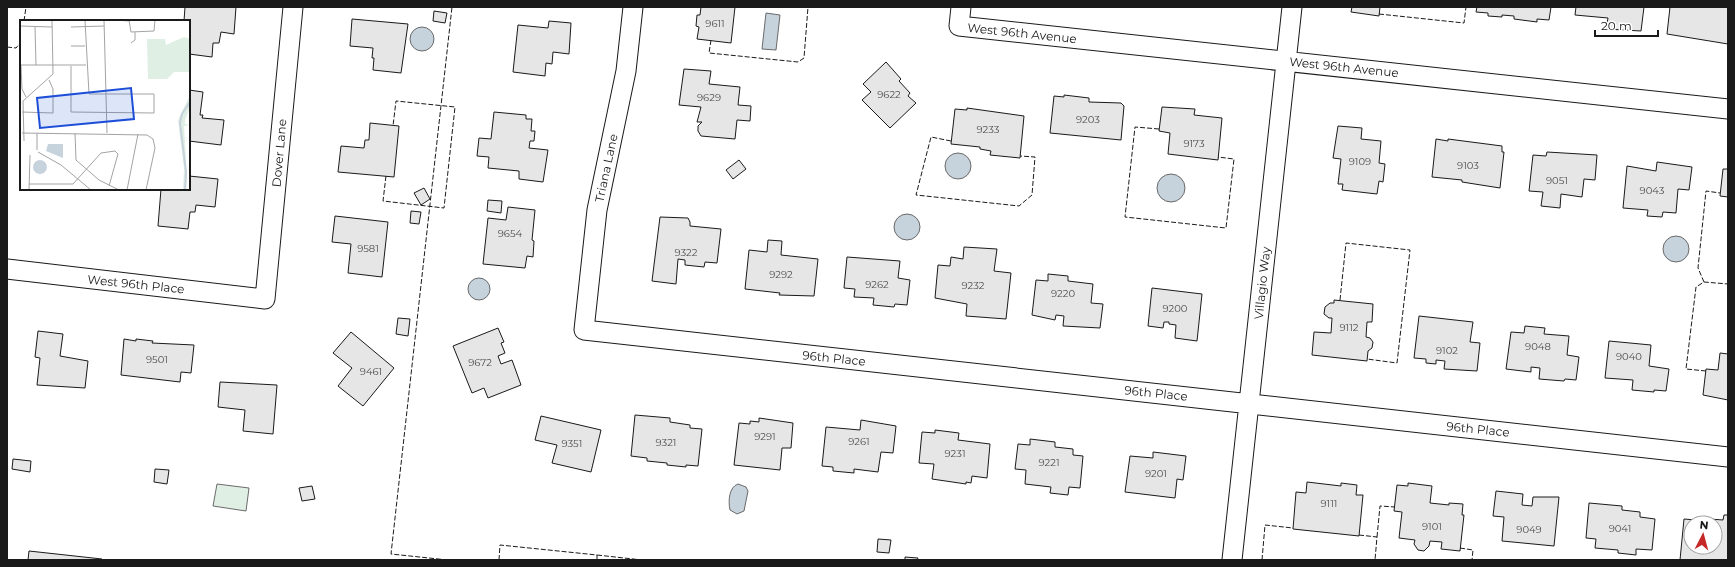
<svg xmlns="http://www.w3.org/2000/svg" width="1735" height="567" font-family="Montserrat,sans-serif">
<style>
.green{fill:#e0efe3;stroke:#6a6a6a}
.water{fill:#c6d2dc;stroke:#6a6a6a}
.building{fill:#e6e6e6;stroke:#1a1a1a;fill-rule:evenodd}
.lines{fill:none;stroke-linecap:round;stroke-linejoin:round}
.street-casing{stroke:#1a1a1a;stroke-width:21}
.street{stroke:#fff;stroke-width:19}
.fence{stroke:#1a1a1a;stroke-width:1;stroke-dasharray:5 2;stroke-linecap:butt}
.labels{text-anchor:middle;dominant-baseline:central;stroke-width:3;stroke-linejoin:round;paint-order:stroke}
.number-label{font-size:10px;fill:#4d4d4d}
.street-label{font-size:12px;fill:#1a1a1a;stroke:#fff}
.inset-river{fill:none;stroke:#c6d2dc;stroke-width:2}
.inset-road{fill:none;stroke:#a3a3a3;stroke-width:1}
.view{fill:#1d4ed8;fill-opacity:0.15;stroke:#1d4ed8;stroke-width:2}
.inset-edge{fill:none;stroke:#1a1a1a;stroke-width:2}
</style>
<rect width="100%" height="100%" fill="#fff"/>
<!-- green -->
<path class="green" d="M217 484 249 488 246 511 213 506Z"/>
<!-- water -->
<path class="water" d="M766 13 780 15 776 50 762 49Z
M410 39a12 12 0 1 1 24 0a12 12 0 1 1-24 0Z
M945 166a13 13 0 1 1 26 0a13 13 0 1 1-26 0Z
M1157 188a14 14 0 1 1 28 0a14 14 0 1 1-28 0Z
M894 227a13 13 0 1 1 26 0a13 13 0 1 1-26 0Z
M1663 249a13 13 0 1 1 26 0a13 13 0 1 1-26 0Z
M468 289a11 11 0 1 1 22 0a11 11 0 1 1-22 0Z
M738 484 746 487 748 491 744 511 737 514 730 510C728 501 729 487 738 484Z"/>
<!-- building -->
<path class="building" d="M185 7H236L234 34 221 32 219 43H213L212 57 189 54V21H184Z
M701 7H735L731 43 697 39 699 27 696 26 697 15H700Z
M1352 7H1380L1379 16 1351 12Z
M1477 7H1551L1549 20 1537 19V22L1514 19V16L1502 15V17L1488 16V13L1476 12Z
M1576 7H1644L1641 31 1606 29 1608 18 1575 15Z
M1670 7H1728V44L1667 34Z
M434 11 447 13 445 23 433 21Z
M352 19 408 24 401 73 373 70 374 58H372L373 48 350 46Z
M549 21 571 23 569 54 553 52 552 64 546 63 545 76 513 72 518 25 548 28Z
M886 62 901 79 899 81 910 93 908 96 916 103 890 128 862 100 871 92 863 84Z
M684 69 711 71 709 84 740 87 738 105 751 106 750 121 737 120 735 139 701 136 698 131V126L702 122H697L701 107 679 105Z
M189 90 203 92 200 115H203L202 118 224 120 221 145 189 141Z
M1064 95 1089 98V102L1121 103 1124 106 1121 140 1050 133 1054 96 1064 97Z
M1162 107 1195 109 1194 115 1222 118 1218 160 1168 154 1170 133 1159 131Z
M967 108 1024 116 1020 158 990 155 991 151 980 149V147L951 144 955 109 967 110Z
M494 112 526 115V119H532L531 131H535L534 141H530L529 148 548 150 543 182 519 179V171L488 168 489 157 477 156 479 138 491 139Z
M370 123 399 126 394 177 338 172 341 146 364 148 365 140H369Z
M1338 126 1362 128 1361 139 1381 141 1379 163 1385 164 1383 182 1379 181 1377 194 1342 190 1343 184H1338L1341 159 1333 158Z
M1436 139 1448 141V139L1502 146V152H1504L1500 188 1462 182V180L1432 177Z
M1547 152 1597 155 1595 180 1584 179 1582 197 1561 194 1560 208 1541 206 1543 192 1529 191 1533 155 1546 156Z
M739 160 746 169 733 179 726 170Z
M1657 162 1692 167 1689 190 1678 189 1676 213 1663 212 1662 217 1647 216 1648 210 1623 208 1627 166 1656 171Z
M1723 169H1728V197L1720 196Z
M189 176 218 179 215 207 196 205 195 212H190L188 229 158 226 161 189H189Z
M424 188 430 199 421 205 414 193Z
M488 200 502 201 501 213 487 211Z
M508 207 535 210 532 240 534 241 533 257 527 256 525 268 483 264 488 218 506 220Z
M411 211 421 212 419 224 410 223Z
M335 216 388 222 382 277 348 273 351 244 332 242Z
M660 217 688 218 690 222V226L721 229 717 263 705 262 704 267 685 265V260L678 259 676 284 652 281Z
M768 240 782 241 781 255 818 259 814 296 779 295 780 293 745 289 749 250 767 252Z
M964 247 997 249 994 271 1011 273 1006 319 966 316 967 304 935 298 938 265 950 266 951 257 963 259Z
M847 257 900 261 898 278 910 280 907 305 895 304 894 307 873 305 874 298 854 297 855 289 844 288Z
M1048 274 1068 276V281L1093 284 1091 303 1103 304 1100 328 1063 326 1064 316 1056 315 1055 320 1032 315 1036 280 1048 281Z
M1152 288 1202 294 1197 341 1175 338 1176 325 1169 324V322H1164L1163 328 1148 326Z
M1334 300 1373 304 1372 322H1367L1366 337 1370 338 1373 342 1372 348 1368 351 1367 361 1312 355 1314 332 1331 333 1332 318H1329L1324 314 1325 307 1330 303H1334Z
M1419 316 1473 322 1470 342 1480 343 1477 371 1444 369 1445 361 1436 360V364L1426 363V359L1414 358Z
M398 318 410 319 408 336 396 334Z
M1525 326 1545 328 1544 334 1569 336 1567 355 1579 357 1576 380 1565 379 1564 381 1539 379 1540 368 1531 367V372L1506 369 1511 332 1524 333Z
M498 328 504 342 501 343 505 353 498 356 501 364 512 360 521 385 488 398 484 388 472 393 453 346Z
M38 331 63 334 60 356 88 361 85 388 37 385 40 358 35 357Z
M351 332 394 368 363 406 338 386 352 368 333 353Z
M124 339 136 341V339L153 341 152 343 194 345 191 373 181 372 180 382 121 375Z
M1609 341 1651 345 1649 366 1669 369 1666 391 1654 390V392L1632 390 1633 380 1605 378Z
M1720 353 1728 354V400L1703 395 1706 369 1718 370Z
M220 382 277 385 273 434 243 431 245 410 218 407Z
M635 415 670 418V422L690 425V428L702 429 698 466 686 465V467L667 465V463L647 461V458L631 456Z
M541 416 601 430 591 472 552 463 557 445 535 440Z
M759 418 793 423 791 448H782L780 470 734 465 739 423 750 424V421L759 422Z
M861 420 896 426 893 453 881 452 878 472 854 469V473L833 471V467L822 466 826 427 860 430Z
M935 430 959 433 958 440 990 444 987 478 972 476 971 483 966 482V484L932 479 934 464 919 463 922 432 935 433Z
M1030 439 1055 442V447L1073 449V455L1083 456 1080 488 1069 487 1068 495 1050 493 1051 487 1025 484 1026 470 1015 469 1018 444 1030 445Z
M1153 452 1186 456 1183 480 1177 479 1175 498 1125 492 1130 456 1153 458Z
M13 459 31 461 30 472 12 469Z
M155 469 169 470 167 484 154 482Z
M1307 482 1341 486V483L1357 485 1356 495H1363L1359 536 1293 529 1296 492 1306 493Z
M1408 483 1432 486 1430 503 1449 505V503L1463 504 1462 515H1464L1460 551 1441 549 1442 542 1430 541 1429 546 1424 551 1418 550 1414 544 1415 540 1399 538 1402 512 1394 511 1397 485 1408 486Z
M312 486 315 499 302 501 299 488Z
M1496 491 1523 494 1522 505 1532 506 1533 497H1559L1554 546 1502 541 1504 517 1493 516Z
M1589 503 1622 506V510L1640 512V517L1655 519 1652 550 1636 549V555L1618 553V550L1595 548 1596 539 1586 538Z
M1724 515H1728V560H1680L1684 519 1696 520V518L1723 520ZM1691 523H1715V547H1691Z
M878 539 891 540 889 553 877 552Z
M29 551 102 559V560H28Z
M905 557 918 558 917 560H905Z"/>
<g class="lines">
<!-- street casing -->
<g class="street-casing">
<path id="street" d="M633 7 626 71 597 210 584 330 1728 457
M961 7 959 26 1728 109
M7 269 265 299 293 7
M1232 560 1292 7"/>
</g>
<!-- street -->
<use href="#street" class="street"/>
<!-- fence -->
<path class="fence" d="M1379 14 1464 23 1466 7
M24 21 26 7
M711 40 709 53 798 62 804 58 808 7
M7 47 16 48 21 42
M1159 129 1135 127 1125 217 1226 228 1234 159 1218 157
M951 141 931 137 916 195 1019 206 1032 195 1035 157 1020 156
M386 176 383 201 444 208 455 107 396 101 393 126
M1704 282 1698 268 1706 191 1720 193
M1340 300 1346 243 1410 250 1397 363 1367 359
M1706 371 1686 369 1696 287 1704 282 1728 284
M1359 535 1377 537 1375 560
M1377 537 1380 506 1395 507
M1460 548 1473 550 1472 560
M597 555 642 560
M448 560 391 554 452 7
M499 560 500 545 597 555V560
M1262 560 1265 525 1293 528"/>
</g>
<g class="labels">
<!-- number labels -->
<g class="number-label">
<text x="715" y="23">9611</text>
<text x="889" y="94">9622</text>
<text x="709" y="97">9629</text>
<text x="1088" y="119">9203</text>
<text x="988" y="129">9233</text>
<text x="1194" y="143">9173</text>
<text x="1360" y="161">9109</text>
<text x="1468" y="165">9103</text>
<text x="1557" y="180">9051</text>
<text x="1652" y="190">9043</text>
<text x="510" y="233">9654</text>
<text x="368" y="248">9581</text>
<text x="686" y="252">9322</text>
<text x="781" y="274">9292</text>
<text x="877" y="284">9262</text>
<text x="973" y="285">9232</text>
<text x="1063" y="293">9220</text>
<text x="1175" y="308">9200</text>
<text x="1349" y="327">9112</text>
<text x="1538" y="346">9048</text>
<text x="1447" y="350">9102</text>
<text x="1629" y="356">9040</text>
<text x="157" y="359">9501</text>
<text x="480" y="362">9672</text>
<text x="371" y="371">9461</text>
<text x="765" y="436">9291</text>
<text x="859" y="441">9261</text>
<text x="666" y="442">9321</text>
<text x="572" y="443">9351</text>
<text x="955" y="453">9231</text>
<text x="1049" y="462">9221</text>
<text x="1156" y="473">9201</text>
<text x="1329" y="503">9111</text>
<text x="1432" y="526">9101</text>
<text x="1620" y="528">9041</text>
<text x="1529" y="529">9049</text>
</g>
<!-- street labels -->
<g class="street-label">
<text transform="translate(1022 33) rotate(6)">West 96th Avenue</text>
<text transform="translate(1344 67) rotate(6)">West 96th Avenue</text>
<text transform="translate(279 153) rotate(-85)">Dover Lane</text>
<text transform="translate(606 168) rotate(-78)">Triana Lane</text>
<text transform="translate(1262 283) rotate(-84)">Villagio Way</text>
<text transform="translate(136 284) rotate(6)">West 96th Place</text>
<text transform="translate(834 358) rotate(6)">96th Place</text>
<text transform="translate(1156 393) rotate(6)">96th Place</text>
<text transform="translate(1478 429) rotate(6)">96th Place</text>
</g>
</g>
<!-- overview -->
<g transform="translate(20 20)">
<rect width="170" height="170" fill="#fff"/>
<path d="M164 17 170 19V52H154L147 59H128L127 19H145L146 25ZM170 75V87L165 100V104L170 105 164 106 167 158 166 170H163L164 148 158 100Z" fill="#e0efe3"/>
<path d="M28 124H43V138L26 131ZM13 147a7 7 0 1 1 14 0a7 7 0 1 1-14 0Z" fill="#c6d2dc"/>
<path class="inset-river" d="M165 170 166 152 160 103 162 94 170 82"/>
<path class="inset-road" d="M84 0 87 113M96 0 109 1M109 0 111 12 134 11 135 0M0 6 32 7M15 7 16 45M51 7 84 6M111 23 115 20V12M51 26H65M0 45H66M1 45 2 69 6 77M51 46V92L134 93V74H69L65 0M2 92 33 93V69L29 60M2 113 127 115 133 119 135 128 126 170M17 113V130M55 113 56 140 79 160 99 170M4 121 3 81 33 54 32 0M18 132 41 145 71 170M9 164H53L81 133 95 131 98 134 89 166M9 170 10 135M107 170 118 114"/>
<path class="view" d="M111 68 114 99 20 108 17 78Z"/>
<rect width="170" height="170" class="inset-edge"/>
</g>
<!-- border -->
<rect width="1735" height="567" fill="none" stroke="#1a1a1a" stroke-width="16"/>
<!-- north arrow -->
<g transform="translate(1703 535) rotate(6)"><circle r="19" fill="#ffffff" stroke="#a3a3a3"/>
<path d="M0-3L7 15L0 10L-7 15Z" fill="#c62828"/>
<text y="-6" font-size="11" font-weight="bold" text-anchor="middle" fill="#1a1a1a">N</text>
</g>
<!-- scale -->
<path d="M1595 30v6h63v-6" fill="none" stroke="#1a1a1a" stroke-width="2"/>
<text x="1601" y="30" font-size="12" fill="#1a1a1a" stroke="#ffffff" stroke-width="3" paint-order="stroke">20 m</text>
</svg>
